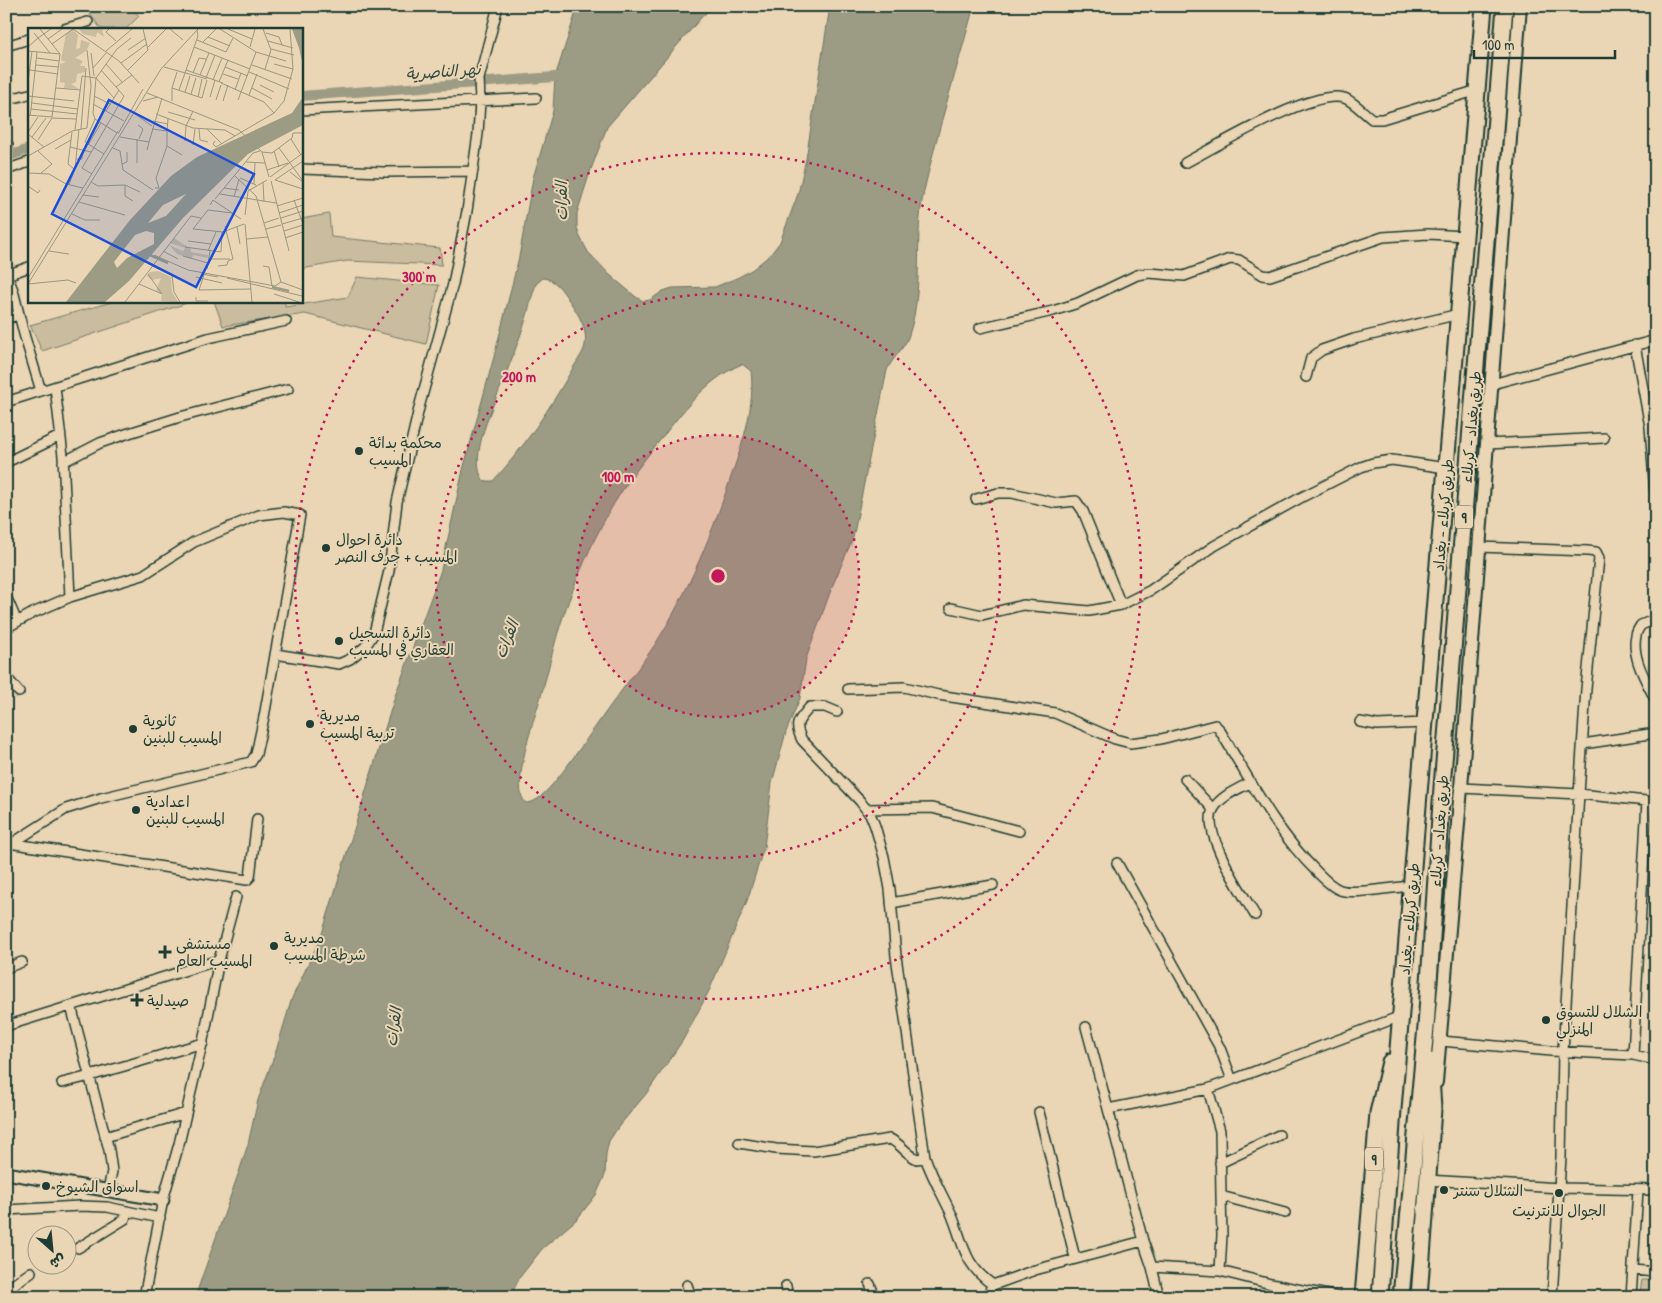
<svg xmlns="http://www.w3.org/2000/svg" width="1662" height="1303" font-family="'Patrick Hand','Playpen Sans Arabic',sans-serif">
<style>
.green{fill:#c9bc9f;stroke:#747c6a}
.water{fill:#9c9b84;stroke:#6a7564;fill-rule:evenodd}
.lines{fill:none;stroke-linecap:round;stroke-linejoin:round}
.canal{stroke:#9c9b84;stroke-width:10}
.minor-casing{stroke:#1f3d34;stroke-width:12}
.tertiary-casing{stroke:#1f3d34;stroke-width:15}
.secondary-casing{stroke:#1f3d34;stroke-width:16}
.trunk-casing{stroke:#1f3d34;stroke-width:19}
.minor{stroke:#ead5b4;stroke-width:9}
.tertiary{stroke:#ead5b4;stroke-width:11}
.secondary{stroke:#ead5b4;stroke-width:12}
.trunk{stroke:#ead5b4;stroke-width:15}
.ring{fill:none;stroke:#c2185b;stroke-width:2.5;stroke-dasharray:2.5 5}
.poi-dot{fill:#1f3d34;stroke:#ead5b4;stroke-width:2}
.labels{text-anchor:middle;dominant-baseline:central;stroke-width:4;stroke-linejoin:round;paint-order:stroke}
.shield{fill:#ead5b4;stroke:#5c6b5a;stroke-width:1}
.shield-label{font-size:14px;font-weight:bold;fill:#1f3d34}
.street-label{font-size:15px;fill:#1f3d34;stroke:#ead5b4}
.poi-label{font-size:15px;fill:#1f3d34;stroke:#ead5b4;text-anchor:start}
.water-label{font-size:16px;font-style:italic;fill:#324b40;stroke:#ead5b4}
.inset-river{fill:none;stroke:#9c9b84;stroke-width:2.5}
.inset-road{fill:none;stroke:#999881;stroke-width:1}
.view{fill:#1d4ed8;fill-opacity:0.15;stroke:#1d4ed8;stroke-width:2.5}
.inset-edge{fill:none;stroke:#1f3d34;stroke-width:2.5}
.centre{fill:#c2185b;stroke:#ead5b4;stroke-width:2.5}
.ring-label{font-size:15px;text-anchor:middle;font-weight:bold;fill:#c2185b;stroke:#ead5b4;stroke-width:4;stroke-linejoin:round;paint-order:stroke}
</style>
<rect width="100%" height="100%" fill="#ead5b4"/>
<filter id="ink" filterUnits="userSpaceOnUse"><feTurbulence type="fractalNoise" baseFrequency=".02" numOctaves="2"/><feDisplacementMap in="SourceGraphic" scale="10" xChannelSelector="R" yChannelSelector="G"/><feConvolveMatrix kernelMatrix="1 2 1 2 8 2 1 2 1" color-interpolation-filters="sRGB"/></filter>
<g filter="url(#ink)">
<!-- green -->
<path class="green" d="M84 6H130L139 16 126 29H101Z
M329 214 331 237 440 248 442 265 347 261 301 269V219Z
M357 277 439 285 426 344 305 314 223 326 214 301H285V307L348 297Z
M115 301H193L42 351 30 325Z
M1642 1280H1656V1297H1639Z"/>
<!-- water -->
<path class="water" d="M578 6H713L700 19 607 127 590 172 577 213V227L579 235 588 252 610 275 636 297 643 301 650 300 663 291 672 288 715 287 739 277 753 269 770 255 780 242 798 194 806 159 830 6H974C957 68 938 129 924 191 913 239 925 286 909 335 905 348 893 357 887 370L853 538 832 587 806 659 800 698 786 732 772 783 764 847 747 901 709 991 683 1040 646 1094 619 1126 609 1141 606 1154 605 1175 596 1195 577 1219 542 1249 520 1277 510 1297H195L240 1169 248 1144 258 1100 276 1051 292 998 321 937 395 696 441 570 463 470 495 353 519 257 533 178 553 111 555 77ZM543 278C555 279 562 290 568 299 577 312 588 328 585 345 584 352 577 361 573 368 550 408 524 448 493 481H484C466 459 495 402 504 379 511 361 518 343 524 325 529 311 531 297 536 284ZM742 364 751 371C755 405 744 439 733 471 713 531 689 592 654 646 636 673 614 699 596 726 584 742 550 794 534 801 533 802 527 803 526 803 510 790 532 727 537 709 547 678 553 645 564 614 576 580 590 546 608 514 624 485 645 459 665 434 687 406 709 378 742 364Z"/>
<g class="lines">
<!-- canal -->
<path class="canal" d="M301 96 555 77H568
M6 157 29 149"/>
<!-- minor casing -->
<g class="minor-casing">
<path id="minor" d="M64 29 88 22
M6 46 29 39
M6 100 29 94
M301 110 536 98
M6 146 8 145
M1185 163C1217 146 1311 89 1344 98 1352 100 1365 114 1372 119H1382L1478 90
M301 169 384 172 473 171
M6 170 29 162
M6 273 13 290 24 334 41 391
M7 275 29 267
M6 318 19 315
M980 328 1053 311 1078 303 1137 275 1149 273 1184 276 1230 259 1239 260 1263 275 1270 276 1383 237 1428 234 1466 236
M1635 345 1650 427 1656 507
M1306 377 1311 358 1322 350 1354 339 1459 314
M1492 384 1656 340
M55 387 63 456 70 597
M6 402 208 338 286 321
M1487 444 1604 438
M11 460 60 436
M63 462 100 443 129 433 180 417 288 389
M976 499 998 493H1012L1056 503 1076 501 1083 511 1121 605
M1479 547 1588 551 1596 552 1599 558 1586 689 1579 794 1563 1052 1561 1157 1552 1297
M6 596 17 622
M951 608 982 615 1023 605 1089 611 1121 605 1151 590 1214 546 1302 497 1361 467 1373 463 1392 460 1446 468
M1656 619 1641 625C1639 628 1636 632 1636 636 1631 658 1647 682 1656 701
M6 628 33 613 70 597 143 575 194 542 259 515 284 512 300 515 264 717 256 754 251 762 101 798 66 809 11 844
M275 654 339 664 350 659 365 647 374 633 389 571 397 502 420 404 453 284 467 211 478 134 480 101 479 79 498 6
M6 677 19 692
M848 689 904 687 938 695 1055 713 1115 739 1130 743 1161 739 1215 725 1219 729C1249 778 1275 831 1316 871 1323 878 1330 886 1340 890 1355 895 1393 887 1412 886
M837 712 825 707H810C799 720 793 723 802 740L860 801 871 816 875 826 884 857 890 889 896 956 925 1157C932 1177 942 1194 951 1213 964 1244 963 1264 993 1285
M1360 722 1377 725 1425 723
M1583 744 1656 733
M1185 779 1213 809
M1251 782C1239 789 1222 795 1214 808 1199 830 1243 894 1255 915
M1461 788 1579 794 1656 802
M866 809 932 808 1019 831
M9 843 247 880 250 877 257 819
M1117 863 1220 1048 1232 1080
M891 903 993 885
M6 968 22 962
M71 1006 109 1150 112 1171 108 1191
M6 1026 219 960
M1086 1027 1108 1109 1208 1089 1401 1016
M1441 1041 1551 1051 1633 1055 1656 1060
M1633 1055 1647 801
M62 1083 90 1076 203 1043
M1208 1089 1220 1131 1221 1196 1285 1213
M1108 1109 1143 1241 1152 1267 1159 1297
M1039 1112 1075 1258
M105 1137 186 1113
M739 1143 776 1149 813 1151 890 1139C901 1144 906 1154 917 1159L925 1157
M1220 1163 1279 1135
M1427 1180 1560 1188 1656 1190
M6 1210 80 1206 107 1207 160 1218
M78 1248 125 1219 127 1211
M1152 1267 1220 1271 1271 1284 1338 1297
M1633 1270 1656 1272
M1220 1271 1222 1235 1221 1196
M870 1284 875 1297
M687 1285 691 1297
M786 1286 788 1297
M6 1290 31 1272
M144 1297 163 1200 179 1144 206 1027 219 960 236 897
M992 1297 990 1290 993 1285 1035 1270 1143 1241
M1631 1297 1638 1191"/>
</g>
<!-- tertiary casing -->
<g class="tertiary-casing">
<path id="tertiary" d="M6 1173 163 1200"/>
</g>
<!-- secondary casing -->
<g class="secondary-casing">
<path id="secondary" d="M1436 1082 1461 788 1520 6"/>
</g>
<!-- trunk casing -->
<g class="trunk-casing">
<path id="trunk" d="M1363 1297 1378 1113 1390 1062
M1380 1297 1393 1109 1484 6
M1401 1297 1426 1027 1442 787 1505 6
M1419 1297 1433 1109 1430 1061"/>
</g>
<!-- minor -->
<use href="#minor" class="minor"/>
<!-- tertiary -->
<use href="#tertiary" class="tertiary"/>
<!-- secondary -->
<use href="#secondary" class="secondary"/>
<!-- trunk -->
<use href="#trunk" class="trunk"/>
</g>
</g>
<!-- distance rings -->
<circle cx="718" cy="576" r="141" fill="#c2185b" fill-opacity=".12"/>
<g class="ring">
<circle cx="718" cy="576" r="141"/>
<circle cx="718" cy="576" r="282"/>
<circle cx="718" cy="576" r="423"/>
</g>
<!-- markers -->
<g class="poi-dot">
<circle cx="359" cy="451" r="5"/>
<circle cx="326" cy="548" r="5"/>
<circle cx="339" cy="641" r="5"/>
<circle cx="310" cy="724" r="5"/>
<circle cx="133" cy="729" r="5"/>
<circle cx="136" cy="810" r="5"/>
<circle cx="274" cy="946" r="5"/>
<path d="M162.5 944.5h5v5h5v5h-5v5h-5v-5h-5v-5h5z"/>
<path d="M134.5 992.5h5v5h5v5h-5v5h-5v-5h-5v-5h5z"/>
<circle cx="1546" cy="1020" r="5"/>
<circle cx="46" cy="1186" r="5"/>
<circle cx="1444" cy="1190" r="5"/>
<circle cx="1559" cy="1193" r="5"/>
</g>
<g class="labels">
<!-- shield labels -->
<g class="shield">
<rect x="1455" y="505.5" width="18" height="23" rx="4"/>
<rect x="1365" y="1147.5" width="18" height="23" rx="4"/>
</g>
<g class="shield-label">
<text x="1464" y="517">9</text>
<text x="1374" y="1159">9</text>
</g>
<!-- street labels -->
<g class="street-label">
<text transform="translate(1471 427) rotate(-85)">طريق بغداد - كربلاء</text>
<text transform="translate(1443 515) rotate(-85)">طريق كربلاء - بغداد</text>
<text transform="translate(1439 831) rotate(-86)">طريق بغداد - كربلاء</text>
<text transform="translate(1409 919) rotate(-85)">طريق كربلاء - بغداد</text>
</g>
<!-- poi labels -->
<g class="poi-label">
<text x="369" y="442">محكمة بدائة<tspan x="369" dy="17">المسيب</tspan></text>
<text x="336" y="539">دائرة احوال<tspan x="336" dy="17">المسيب + جرف النصر</tspan></text>
<text x="349" y="632">دائرة التسجيل<tspan x="349" dy="17">العقاري في المسيب</tspan></text>
<text x="320" y="715">مديرية<tspan x="320" dy="17">تربية المسيب</tspan></text>
<text x="143" y="720">ثانوية<tspan x="143" dy="17">المسيب للبنين</tspan></text>
<text x="146" y="801">اعدادية<tspan x="146" dy="17">المسيب للبنين</tspan></text>
<text x="284" y="937">مديرية<tspan x="284" dy="17">شرطة المسيب</tspan></text>
<text x="176" y="943">مستشفى<tspan x="176" dy="17">المسيب العام</tspan></text>
<text x="147" y="1000">صيدلية</text>
<text x="1556" y="1011">الشلال للتسوق<tspan x="1556" dy="17">المنزلي</tspan></text>
<text x="56" y="1186">اسواق الشيوخ</text>
<text x="1454" y="1190">الشلال سنتر</text>
<text x="1559" y="1210" text-anchor="middle">الجوال للانترنيت</text>
</g>
<!-- water labels -->
<g class="water-label">
<text transform="translate(443 71) rotate(-4)">نهر الناصرية</text>
<text transform="translate(561 201) rotate(-90)">الفرات</text>
<text transform="translate(506 639) rotate(-68)">الفرات</text>
<text transform="translate(393 1027) rotate(-82)">الفرات</text>
</g>
</g>
<!-- overview -->
<g transform="translate(28 28)">
<rect width="275" height="275" fill="#ead5b4"/>
<path d="M44 1 50 7 48 21 52 20 53 12 62 15 58 23 47 30 55 33 52 38H57V44L49 46 48 54 43 56 51 61 36 60 37 55 32 54V36L38 34 33 32 38 6ZM51 1H74L76 9 69 4 68 9 55 6ZM146 210 163 221V224L180 227V230L165 227 164 231 149 226 141 217 155 223 157 220 142 215ZM130 243 143 249 144 264 150 274 133 273 134 266 128 263 133 250 124 252 119 248 122 244Z" fill="#c9bc9f"/>
<path d="M264 1H275V38L271 20ZM275 69V97L220 126 155 190 101 253 77 274H38L102 192 143 148 169 129 264 85ZM158 166 138 188 120 195 135 177ZM118 203 126 205V216L99 230 89 240 86 234 107 207Z" fill="#9c9b84" fill-rule="evenodd"/>
<path class="inset-river" d="M122 227 140 235M244 259 261 263"/>
<path class="inset-road" d="M45 1 91 33 111 55M81 1 78 4 88 13M142 1 155 12M192 1 228 24 258 33M200 1 224 11M235 1 243 22 237 41M238 5 251 9 254 17M180 9 202 18M20 11 34 1M169 12 198 24 205 10M240 13 265 20M175 14 188 1M24 16 45 1M0 19 10 10 6 5M120 19 138 1M166 19 222 41M222 19 227 1M243 21 266 27M100 22 118 10M0 23 32 26M78 23 104 1M22 25 10 10 23 1M63 25 66 48M9 30 31 33M93 35 119 16M78 36 94 54M246 36 265 41M8 37 31 39M224 37 264 51M136 39 179 51M197 39 220 48M65 40 79 24M2 42 30 46M100 42 120 22 115 1M158 42 195 55M221 44 261 61M165 45 171 30 178 31M195 46 210 51M172 47 181 25M178 50 187 27M185 52 194 30M0 54 4 23M191 54 200 32M193 55 236 74 246 85M232 57 246 64M88 59 104 47M28 60 53 62M144 60 149 44M224 60 244 71M151 62 170 8 169 2M207 62 213 45M157 64 162 48M119 65 211 102 234 124 241 149M163 66 168 50M221 67 229 46M0 68 46 73M66 68 82 76M170 69 174 51M182 69 187 52M188 72 193 57M210 72 228 24M115 73 130 69M144 73V60L174 70 179 52M195 73 200 57M4 75 50 81M65 76 96 93M3 81 9 24M78 83 91 62M140 84 167 92M107 86 124 98M128 86 165 100 197 102 207 108M0 87 24 89 32 26 12 1M2 88 3 81 49 86M24 90 48 91M67 91 89 105M125 93 140 96M110 97 115 101 111 111M59 100 63 58 59 22M53 101 58 40M124 101 139 103 140 91M171 101 172 112 180 114M179 101 194 116M47 102 54 48 68 50 86 70M0 104 10 89M44 104 40 136 47 142M0 106 16 119 44 103 59 100M90 106 115 61M4 109 18 90M92 109 121 114 119 122M109 111V135M263 111 273 127M10 112 24 90M157 113 158 98 165 83M187 113 185 116 188 119 246 85 256 73 265 41 262 1M121 114 134 70M60 117 73 95M165 117 167 101M139 118 154 127M42 119 63 124M85 120 92 123 95 142 125 162M251 120 275 153M27 121 43 112M10 123 24 136 13 145M246 123 251 139M234 124 244 125 264 110 265 105H275M76 126 57 114 67 91 65 85 68 50 89 21 103 10M0 128 16 119M48 131H54L55 122M218 134 237 135M94 136 99 134V124M239 142 260 135M262 144 275 154M0 145 21 146 38 156 55 160M64 146 54 140 96 68 73 42M207 148 228 168 253 254 275 262M242 149 275 125M212 150 228 157M247 152 275 133M247 152 275 161M243 153 261 223M63 154 70 158 97 157 112 164M235 154 236 174M226 156 227 135M41 157 47 140 51 101M97 157V168L105 173M0 158 10 165 12 162M127 160H131L128 150 139 118V103M196 160 211 162M192 166 248 175M55 167 71 169M206 169 211 151M187 171 225 125 232 123M266 172 275 196M51 174 97 187M182 177 185 172 213 191M249 178 275 170M204 185 180 182 165 201 195 204 216 196M251 185 275 177M44 186 57 192H72M217 187 220 163 239 152M253 190 275 183M236 195 251 190M217 196 224 274M254 196 275 190M209 199 212 216M238 201 253 197M256 203 275 197M257 210 275 204M218 211 240 209M160 213 183 216M157 219 193 224 194 204M21 223 41 226M135 223 150 231M180 223 188 204M126 227 160 242 247 258 253 254M155 228 180 235M180 231H202M124 238 144 247 146 264 152 274M190 238 199 237 200 233 205 231 197 198M235 238 241 239 244 258M179 241 182 223M174 246 190 249M176 247 171 262 223 261M168 249 194 255M0 250 90 103M199 250 274 268M0 256 40 252 48 255M0 256 133 41 170 1M111 256 134 266 120 246M246 266 271 274M168 269V273H180M97 274 163 188 173 190"/>
<path class="view" d="M81 72 226 146 168 259 24 186Z"/>
<rect width="275" height="275" class="inset-edge"/>
</g>
<circle cx="718" cy="576" r="8" class="centre"/>
<g class="ring-label">
<text x="419" y="282">300 m</text>
<text x="519" y="382">200 m</text>
<text x="618" y="482">100 m</text>
</g>
<!-- margin -->
<rect width="1662" height="1303" fill="none" stroke="#ead5b4" stroke-width="25"/>
<rect x="12" y="12" width="1637" height="1278" fill="none" stroke="#1f3d34" stroke-width="2" filter="url(#ink)"/>
<!-- north arrow -->
<g transform="translate(52 1250) rotate(153)"><circle r="24" fill="#ead5b4" stroke="#999881"/>
<path d="M0-4L9 19L0 12L-9 19Z" fill="#1f3d34"/>
<text y="-8" font-size="14" font-weight="bold" text-anchor="middle" fill="#1f3d34">ش</text>
</g>
<!-- scale -->
<path d="M1474 50v8h141v-8" fill="none" stroke="#1f3d34" stroke-width="2.5"/>
<text x="1482" y="50" font-size="15" fill="#1f3d34" stroke="#ead5b4" stroke-width="4" paint-order="stroke">100 m</text>
</svg>
